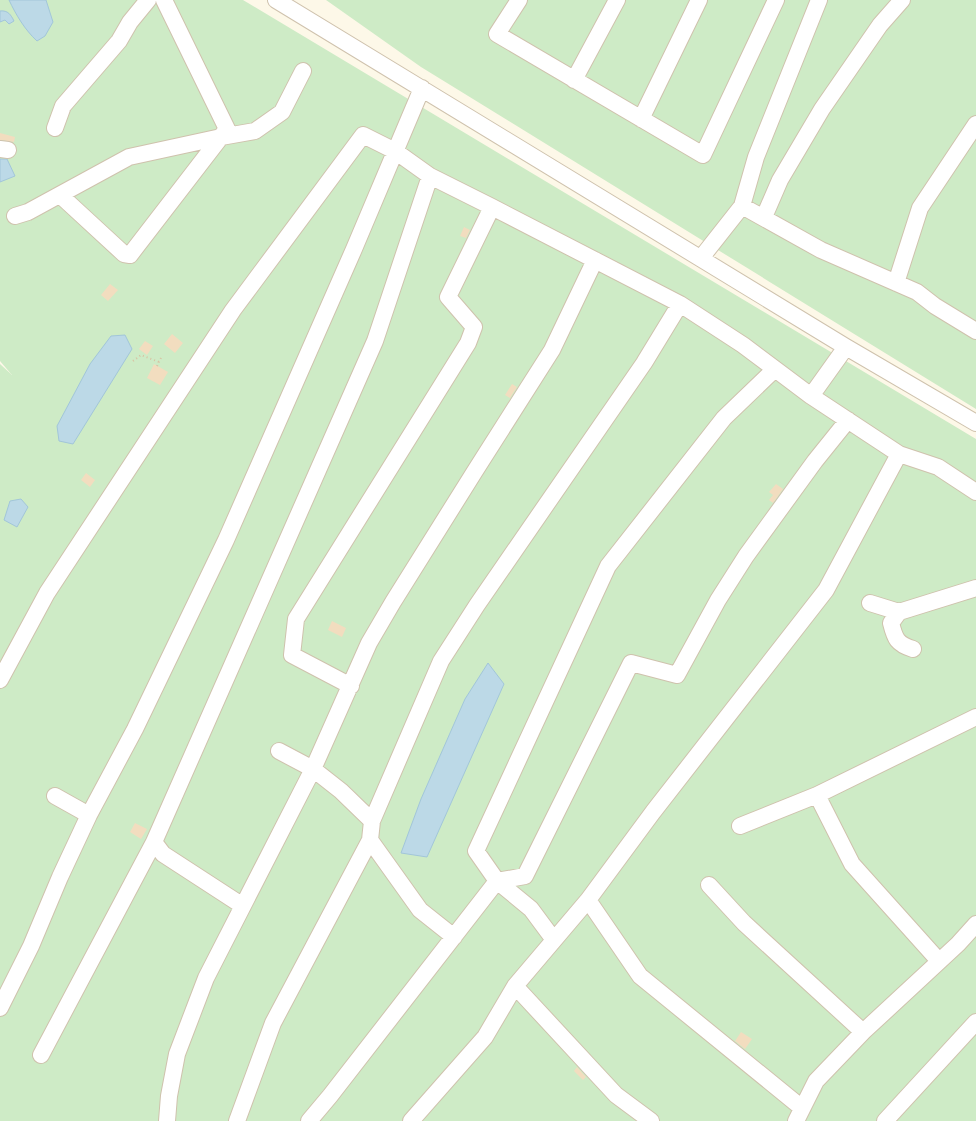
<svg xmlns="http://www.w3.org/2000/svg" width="976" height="1121" font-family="'DejaVu Sans',sans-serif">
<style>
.green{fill:#ceebc6}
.water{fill:#bcd9e7;stroke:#a2c6d9}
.building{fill:#f2ddbf}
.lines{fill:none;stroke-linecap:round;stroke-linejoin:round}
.minor-casing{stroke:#cfc2ad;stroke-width:18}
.path{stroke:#d8c1a2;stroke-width:2;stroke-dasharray:1 3;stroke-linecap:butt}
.minor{stroke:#fff;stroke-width:16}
</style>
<rect width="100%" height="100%" fill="#fdf8e8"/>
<!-- green -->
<path class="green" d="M0 0H243L976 439V1121H0V364L12 375 0 361Z
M326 0H976V409L421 67Z"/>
<!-- water -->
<path class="water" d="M9 0H46L53 22 45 36 37 41C25 30 16 15 9 0Z
M0 11C8 10 11 15 14 21L9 24 5 20 0 22Z
M0 159H7L15 176 0 182Z
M125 335 132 349 73 444 59 441 57 426 90 364 111 336Z
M21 499 28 507 17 527 4 520 10 501Z
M488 663 504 684 427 857 401 853 421 799 465 699Z"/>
<!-- building -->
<path class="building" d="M0 133 15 137 14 142 0 140Z
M464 227 470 230 466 238 460 236Z
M110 284 118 290 108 301 101 295Z
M172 334 183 343 175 353 164 344Z
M145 341 153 346 147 355 139 349Z
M154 364 168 372 160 385 147 378Z
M512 384 517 387 510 398 505 395Z
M86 473 95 480 90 487 81 480Z
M776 484 783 489 773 503 769 500 773 495 769 492Z
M332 621 346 628 342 637 328 630Z
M135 823 147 829 141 839 130 832Z
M741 1032 752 1039 745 1049 735 1041Z
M577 1067 586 1077 583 1080 574 1071Z"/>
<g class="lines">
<!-- minor casing -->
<g class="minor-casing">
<path id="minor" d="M276 0 846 347 976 423
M519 0 497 34 703 155 776 0
M574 80 617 0
M641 119 699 0
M55 128 63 106 119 41 130 22 148 0
M0 149 8 150
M60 195 124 254 130 255 227 129 164 0
M742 206 821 250 917 292 935 306 976 331
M15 216 28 212 129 157 221 137 255 131 282 112 303 71
M764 217 780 180 822 109 880 25 902 0
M701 258 742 206 756 157 819 0
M896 283 920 208 976 124
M811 396 846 347
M870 603 899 612 976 588
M899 612 891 623C895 639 897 644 913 649
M0 680 47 593 233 310 363 135 395 151 430 176 492 207 680 304 743 345 811 396 899 454 938 467 976 492
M351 686 292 655 296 619 468 343 474 327 448 297 492 207
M279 751 313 769 341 791 372 821
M817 795 852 864 939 961
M55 796 89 815
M740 826 817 795 976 717
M370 840 420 910 454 937
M154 842 163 854 243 906
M497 881 525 876 631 663 677 675 718 600 746 556 815 461 848 420
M497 881 531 909 554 940
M709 885 744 923 863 1032
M588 900 640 976 802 1108
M515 986 616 1095 651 1121
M0 1008 31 946 60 877 89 815 135 729 226 540 354 249 422 88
M41 1055 154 842 375 341 430 176
M167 1121 169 1096 177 1054 206 978 313 769 369 643 393 602 475 471 552 350 595 260
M237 1121 273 1023 370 840 372 821 441 661 477 605 644 363 680 304
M309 1121 330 1096 497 881 476 851 608 566 724 418 775 369
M411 1121 485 1037 515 986 588 900 653 812 826 590 899 454
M796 1121 816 1081 863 1032 958 944 976 924
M885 1121 976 1022"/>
</g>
<!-- path -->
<path class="path" d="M133 361 141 355 159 362
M157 366 161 358"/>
<!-- minor -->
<use href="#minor" class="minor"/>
</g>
</svg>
